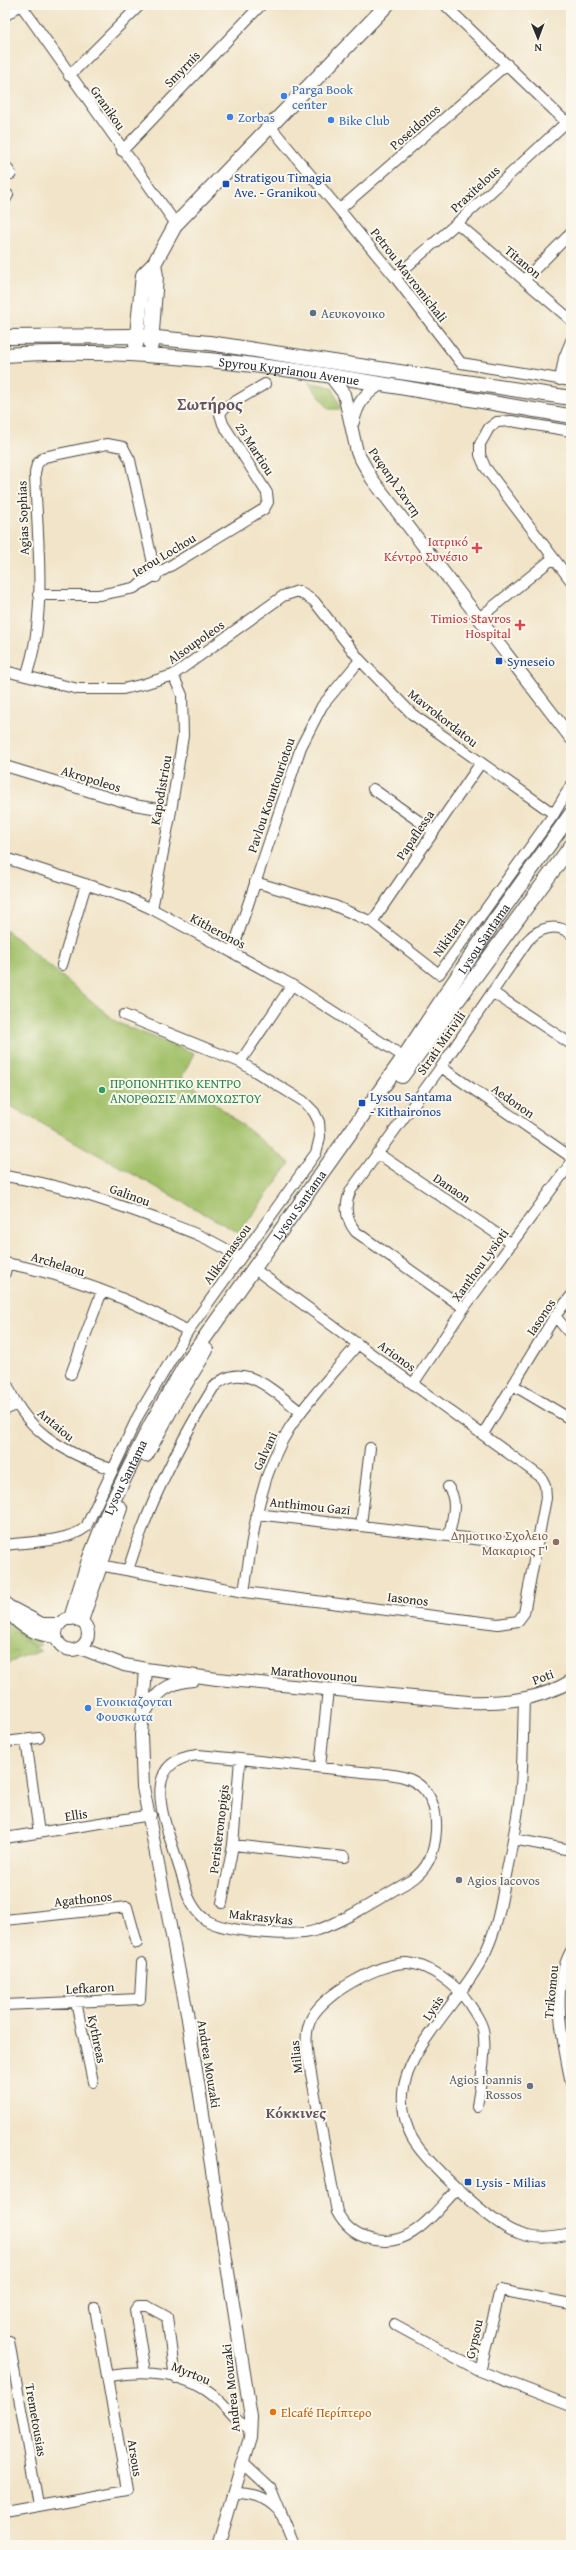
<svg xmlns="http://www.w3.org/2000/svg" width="576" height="2550" font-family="'Gentium Book Plus',serif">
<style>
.green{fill:#a1c068;stroke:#66764a}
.park{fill:url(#park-crowns);stroke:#66764a}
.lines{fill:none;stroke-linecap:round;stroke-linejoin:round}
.minor-casing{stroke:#494743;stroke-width:12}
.tertiary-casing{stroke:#494743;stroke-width:14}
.secondary-casing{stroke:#494743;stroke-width:16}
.minor{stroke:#fff;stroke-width:10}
.tertiary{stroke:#fff;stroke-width:12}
.secondary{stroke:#fff;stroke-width:14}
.shop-dot{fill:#3f7fe0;stroke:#fbf7ec;stroke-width:1.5}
.transit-dot{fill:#1a4fb4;stroke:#fbf7ec;stroke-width:1.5}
.service-dot{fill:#5c6f8a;stroke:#fbf7ec;stroke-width:1.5}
.health-dot{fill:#e0444e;stroke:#fbf7ec;stroke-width:1.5}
.leisure-dot{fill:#2e9e5b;stroke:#fbf7ec;stroke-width:1.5}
.education-dot{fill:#8d6e63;stroke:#fbf7ec;stroke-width:1.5}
.worship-dot{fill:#6b7280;stroke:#fbf7ec;stroke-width:1.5}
.food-dot{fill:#e8710a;stroke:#fbf7ec;stroke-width:1.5}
.labels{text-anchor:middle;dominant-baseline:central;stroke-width:4;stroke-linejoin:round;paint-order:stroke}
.street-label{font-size:13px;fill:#2b2b2b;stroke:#fbf7ec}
.shop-label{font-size:13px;fill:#366cbe;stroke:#fbf7ec;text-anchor:start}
.transit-label{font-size:13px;fill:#164399;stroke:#fbf7ec;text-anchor:start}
.service-label{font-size:13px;fill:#4e5e75;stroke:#fbf7ec;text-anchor:start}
.health-label{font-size:13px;fill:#be3a42;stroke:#fbf7ec;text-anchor:end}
.leisure-label{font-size:13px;fill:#27864d;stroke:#fbf7ec;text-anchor:start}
.education-label{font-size:13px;fill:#785e54;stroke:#fbf7ec;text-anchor:end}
.worship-label{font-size:13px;fill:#5b616d;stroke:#fbf7ec;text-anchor:start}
.food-label{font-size:13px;fill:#c56008;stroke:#fbf7ec;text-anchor:start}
.quarter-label{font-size:15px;font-weight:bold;fill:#625462;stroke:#fbf7ec}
.district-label{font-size:17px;font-weight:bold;fill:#625462;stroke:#fbf7ec}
</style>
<defs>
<pattern id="park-crowns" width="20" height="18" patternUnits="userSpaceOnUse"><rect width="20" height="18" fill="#a1c068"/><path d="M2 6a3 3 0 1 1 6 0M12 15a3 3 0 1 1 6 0" fill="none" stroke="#839c56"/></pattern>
</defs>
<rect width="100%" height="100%" fill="#fbf7ec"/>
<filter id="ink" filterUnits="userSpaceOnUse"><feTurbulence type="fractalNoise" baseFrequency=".025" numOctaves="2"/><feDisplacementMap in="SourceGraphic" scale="8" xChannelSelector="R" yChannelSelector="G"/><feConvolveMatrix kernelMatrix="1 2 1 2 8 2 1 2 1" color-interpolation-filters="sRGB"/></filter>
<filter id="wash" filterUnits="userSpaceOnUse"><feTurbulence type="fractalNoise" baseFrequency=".012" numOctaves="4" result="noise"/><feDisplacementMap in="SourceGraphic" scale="16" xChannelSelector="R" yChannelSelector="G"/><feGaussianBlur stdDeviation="0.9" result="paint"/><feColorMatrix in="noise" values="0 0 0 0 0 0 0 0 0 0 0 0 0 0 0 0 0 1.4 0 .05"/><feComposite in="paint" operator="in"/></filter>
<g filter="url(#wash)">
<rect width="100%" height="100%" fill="#f1e4c8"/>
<!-- green -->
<path class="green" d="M308 382 332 387 341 409H329Z
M5 929 118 1023 194 1053 182 1077 290 1163 239 1233 5 1103Z
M5 1609 41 1645 5 1657Z"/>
<!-- park -->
<path class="park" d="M5 1619 30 1644 41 1651 5 1664Z"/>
</g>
<g filter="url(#ink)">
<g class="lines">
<!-- minor casing -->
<g class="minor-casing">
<path id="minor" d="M21 5 176 224
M445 5 566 122
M5 16 20 5
M69 76 140 5
M270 126 395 277 461 363 571 381
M122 151 261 5
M5 165 11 174
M5 200 8 195
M340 209 507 64
M457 223 571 320
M395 277 457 223 571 118
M524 280 571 233
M560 380 564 358 571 341
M571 431 511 421 497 422 489 428 480 444V455L485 467 571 581
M38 595H99L134 588 264 509 268 502 267 493 223 424 220 414 224 408 265 384
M478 619 552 559
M5 671 78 689H123L144 684 173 675 283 596 298 591 314 601 360 660 412 714 554 814
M26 676C48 615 37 538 35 473L37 464 44 457 107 444 123 447 130 460 156 577
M5 766 134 805 171 811
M373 789 433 831
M5 858 128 898 152 909 292 985 409 1060
M255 882 335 906 372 922 439 974 554 814 571 785
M152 909 171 811 183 736 182 695 173 675
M372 922 480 764
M232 952 301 747 322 706 360 660
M62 965 86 884
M492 992 571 1044
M240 1062 292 985
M441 1067 571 1157
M377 1153 512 1244
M5 1176C57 1184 105 1200 154 1218 184 1229 214 1239 239 1258
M5 1263C68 1275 132 1299 188 1331
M5 1273 7 1263
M464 1308 356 1232C345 1219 344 1205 351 1190L441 1067 528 940C540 927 557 923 571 934
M555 1316 571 1335
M71 1374 102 1291
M5 1378C22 1430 63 1452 111 1469
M413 1384 464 1308 571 1163
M513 1385 567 1417
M5 1410 16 1404
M483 1434 555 1316 571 1296
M448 1487C459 1501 452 1519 449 1535
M256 1514 536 1546
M361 1525 370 1448
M5 1545C28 1542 68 1542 86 1527L138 1416 188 1331 316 1153 320 1137 319 1122 314 1112 303 1101 240 1062 124 1015
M99 1565 244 1592 498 1624 518 1621 524 1613 546 1498 545 1485 541 1477 253 1268
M128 1570C148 1505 178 1445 213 1388 242 1356 276 1394 301 1412
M244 1592C253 1536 258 1478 289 1429 309 1398 335 1372 358 1344
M524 1699C523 1728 523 1757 521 1786 518 1816 512 1846 506 1875 501 1906 496 1934 481 1961 460 2001 407 2048 403 2093 402 2107 405 2125 412 2138 426 2162 492 2225 518 2233 536 2240 553 2238 571 2234
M26 1740 39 1833
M5 1742 39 1738
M198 1755C253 1760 307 1766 362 1772 378 1774 401 1773 415 1782 432 1792 437 1812 436 1830 435 1851 429 1869 410 1881 380 1897 350 1919 317 1930 296 1938 225 1932 206 1920 197 1914 192 1905 188 1896 183 1878 177 1860 171 1842 160 1808 145 1760 198 1755Z
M320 1767 328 1689
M5 1838 151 1815
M513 1839 571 1850
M233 1845 345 1857
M222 1903 233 1845 240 1759
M5 1920 127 1907 137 1943
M571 1951C550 1987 563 2045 571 2083
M76 2002 93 2082
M5 2005 140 1999 142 1963
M458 2188C432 2215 409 2252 367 2238 353 2234 344 2225 337 2212L308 2058C306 2043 305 2030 312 2017 325 1993 381 1962 408 1963 429 1965 456 1984 468 2002 474 2012 484 2024 484 2037 486 2059 480 2084 477 2107
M394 2324 480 2371 571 2406
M9 2341 38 2505
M480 2371 500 2290 571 2304
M145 2372 135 2310 138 2306H147L167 2317 175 2378
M109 2376C145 2370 188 2372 217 2399 229 2410 235 2422 251 2429
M243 2463 271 2489 294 2545
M234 2493C252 2493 266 2496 279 2510
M5 2512 127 2490 95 2308"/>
</g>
<!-- tertiary casing -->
<g class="tertiary-casing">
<path id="tertiary" d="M331 377 344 394 357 452 372 479 571 738
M353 422C357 404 364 395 379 385
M5 1602C9 1607 11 1614 15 1619 25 1630 42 1636 56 1637
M8 1606 42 1624H60
M56 1634a16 16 0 1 1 32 0a16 16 0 1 1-32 0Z
M80 1648 124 1665 146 1669 217 1679 468 1702C503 1703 540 1700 571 1681
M146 1669 141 1735 143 1787 187 2013 251 2417 250 2438 218 2545
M144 1714C156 1692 169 1682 193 1680"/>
</g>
<!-- secondary casing -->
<g class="secondary-casing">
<g id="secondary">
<path d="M5 337 136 336 209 343 571 398"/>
<path d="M136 345 143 275 154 264 176 224 387 5"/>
<path d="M151 345 156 276 154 264"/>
<path id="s1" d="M5 355C192 342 387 387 571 416"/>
<path d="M402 1076 571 846"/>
<path d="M146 1455 179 1394 206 1350"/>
<path id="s2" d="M71 1618 89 1560 111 1505 150 1426 186 1364 404 1057 493 923 571 814"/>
<path d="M81 1621 120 1508"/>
</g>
</g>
<!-- minor -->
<use href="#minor" class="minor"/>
<!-- tertiary -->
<use href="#tertiary" class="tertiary"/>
<!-- secondary -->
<use href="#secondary" class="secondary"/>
</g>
</g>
<!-- markers -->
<g class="shop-dot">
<circle cx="284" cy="96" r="4"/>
<circle cx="230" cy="117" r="4"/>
<circle cx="331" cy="120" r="4"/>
<circle cx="88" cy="1708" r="4"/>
</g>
<g class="transit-dot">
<rect x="222" y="180" width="8" height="8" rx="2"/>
<rect x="495" y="657" width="8" height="8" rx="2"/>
<rect x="358" y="1099" width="8" height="8" rx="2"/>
<rect x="464" y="2178" width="8" height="8" rx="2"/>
</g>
<circle class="service-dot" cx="313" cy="313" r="4"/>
<g class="health-dot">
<path d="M475 542h4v4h4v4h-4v4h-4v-4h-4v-4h4z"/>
<path d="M518 619h4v4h4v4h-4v4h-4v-4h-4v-4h4z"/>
</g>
<circle class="leisure-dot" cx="102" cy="1090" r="4"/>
<circle class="education-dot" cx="556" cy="1542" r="4"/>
<g class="worship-dot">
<circle cx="459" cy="1880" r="4"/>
<circle cx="530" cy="2086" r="4"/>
</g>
<circle class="food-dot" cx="273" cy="2412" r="4"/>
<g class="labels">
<!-- street labels -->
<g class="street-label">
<text transform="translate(182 69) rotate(-46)">Smyrnis</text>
<text transform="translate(108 108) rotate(55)">Granikou</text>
<text transform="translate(415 127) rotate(-41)">Poseidonos</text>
<text transform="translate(475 189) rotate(-43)">Praxitelous</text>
<text transform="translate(523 262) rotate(40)">Titanon</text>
<text transform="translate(409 275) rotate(52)">Petrou Mavromichali</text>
<text stroke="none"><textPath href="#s1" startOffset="285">Spyrou Kyprianou Avenue</textPath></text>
<text transform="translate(255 449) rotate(57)">25 Martiou</text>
<text transform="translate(395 482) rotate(55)">Ραφαηλ Σαντη</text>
<text transform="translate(23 518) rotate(-92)">Agias Sophias</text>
<text transform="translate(164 555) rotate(-31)">Ierou Lochou</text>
<text transform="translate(196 642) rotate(-35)">Alsoupoleos</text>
<text transform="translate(443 718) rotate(38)">Mavrokordatou</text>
<text transform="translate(91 779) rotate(17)">Akropoleos</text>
<text transform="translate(161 790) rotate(-80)">Kapodistriou</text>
<text transform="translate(271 795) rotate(-71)">Pavlou Kountouriotou</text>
<text transform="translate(415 835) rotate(-56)">Papaflessa</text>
<text transform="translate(218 931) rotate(28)">Kitheronos</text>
<text transform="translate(449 937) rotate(-54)">Nikitara</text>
<text stroke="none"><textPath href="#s2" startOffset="799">Lysou Santama</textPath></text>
<text transform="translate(441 1043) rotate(-55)">Strati Mirivili</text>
<text transform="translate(513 1101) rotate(35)">Aedonon</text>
<text transform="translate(452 1188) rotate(34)">Danaon</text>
<text transform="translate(130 1195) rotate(20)">Galinou</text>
<text stroke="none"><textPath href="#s2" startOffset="475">Lysou Santama</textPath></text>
<text transform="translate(227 1254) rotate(-54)">Alikarnassou</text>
<text transform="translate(58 1264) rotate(17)">Archelaou</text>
<text transform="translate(480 1265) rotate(-54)">Xanthou Lysioti</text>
<text transform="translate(541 1317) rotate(-56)">Iasonos</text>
<text transform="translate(397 1356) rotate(36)">Arionos</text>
<text transform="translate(56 1425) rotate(40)">Antaiou</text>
<text transform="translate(265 1451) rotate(-65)">Galvani</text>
<text stroke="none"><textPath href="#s2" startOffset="151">Lysou Santama</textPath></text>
<text transform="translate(310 1506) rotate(6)">Anthimou Gazi</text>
<text transform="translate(408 1599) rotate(7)">Iasonos</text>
<text transform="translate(314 1674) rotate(5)">Marathovounou</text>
<text transform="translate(543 1677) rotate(-20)">Poti</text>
<text transform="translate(76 1815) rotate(-8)">Ellis</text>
<text transform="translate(219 1829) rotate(-83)">Peristeronopigis</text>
<text transform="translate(83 1899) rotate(-6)">Agathonos</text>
<text transform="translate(261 1917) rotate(6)">Makrasykas</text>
<text transform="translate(90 1988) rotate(-3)">Lefkaron</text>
<text transform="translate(551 1992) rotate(-84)">Trikomou</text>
<text transform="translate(433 2008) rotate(-56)">Lysis</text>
<text transform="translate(97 2039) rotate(78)">Kythreas</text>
<text transform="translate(296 2057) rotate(-96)">Milias</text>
<text transform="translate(209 2064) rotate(81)">Andrea Mouzaki</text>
<text transform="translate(474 2339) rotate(-77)">Gypsou</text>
<text transform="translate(191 2373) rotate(22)">Myrtou</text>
<text transform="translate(231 2388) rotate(-96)">Andrea Mouzaki</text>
<text transform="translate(36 2420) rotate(80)">Tremetousias</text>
<text transform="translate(135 2458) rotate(81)">Arsous</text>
</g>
<!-- shop labels -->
<g class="shop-label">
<text x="292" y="89">Parga Book<tspan x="292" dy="15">center</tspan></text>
<text x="238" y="117">Zorbas</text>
<text x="339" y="120">Bike Club</text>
<text x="96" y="1701">Ενοικιαζονται<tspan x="96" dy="15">Φουσκωτα</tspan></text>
</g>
<!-- transit labels -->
<g class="transit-label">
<text x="234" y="177">Stratigou Timagia<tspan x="234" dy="15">Ave. - Granikou</tspan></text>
<text x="507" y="661">Syneseio</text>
<text x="370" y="1096">Lysou Santama<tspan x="370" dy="15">- Kithaironos</tspan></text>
<text x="476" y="2182">Lysis - Milias</text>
</g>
<!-- service labels -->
<g class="service-label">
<text x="321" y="313">Αευκονοικο</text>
</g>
<!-- health labels -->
<g class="health-label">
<text x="468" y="541">Ιατρικό<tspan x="468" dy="15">Κέντρο Συνέσιο</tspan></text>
<text x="511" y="618">Timios Stavros<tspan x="511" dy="15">Hospital</tspan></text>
</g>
<!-- leisure labels -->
<g class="leisure-label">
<text x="110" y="1083">ΠΡΟΠΟΝΗΤΙΚΟ ΚΕΝΤΡΟ<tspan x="110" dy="15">ΑΝΟΡΘΩΣΙΣ ΑΜΜΟΧΩΣΤΟΥ</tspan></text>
</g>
<!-- education labels -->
<g class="education-label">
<text x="548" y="1535">Δημοτικο Σχολειο<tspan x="548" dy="15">Μακαριος Γ'</tspan></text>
</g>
<!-- worship labels -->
<g class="worship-label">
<text x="467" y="1880">Agios Iacovos</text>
<text x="522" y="2079" text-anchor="end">Agios Ioannis<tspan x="522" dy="15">Rossos</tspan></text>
</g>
<!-- food labels -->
<g class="food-label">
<text x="281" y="2412">Elcafé Περίπτερο</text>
</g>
<!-- quarter labels -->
<g class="quarter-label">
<text x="296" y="2112">Κόκκινες</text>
</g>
<!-- district labels -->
<g class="district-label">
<text x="210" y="403">Σωτήρος</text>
</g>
</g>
<!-- margin -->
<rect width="576" height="2550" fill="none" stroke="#fbf7ec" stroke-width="20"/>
<!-- north arrow -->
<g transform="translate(538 38) rotate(179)" stroke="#fbf7ec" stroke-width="3" paint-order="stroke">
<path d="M0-3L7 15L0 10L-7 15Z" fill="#2b2b2b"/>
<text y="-6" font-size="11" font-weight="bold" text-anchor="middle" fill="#2b2b2b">N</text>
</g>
</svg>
